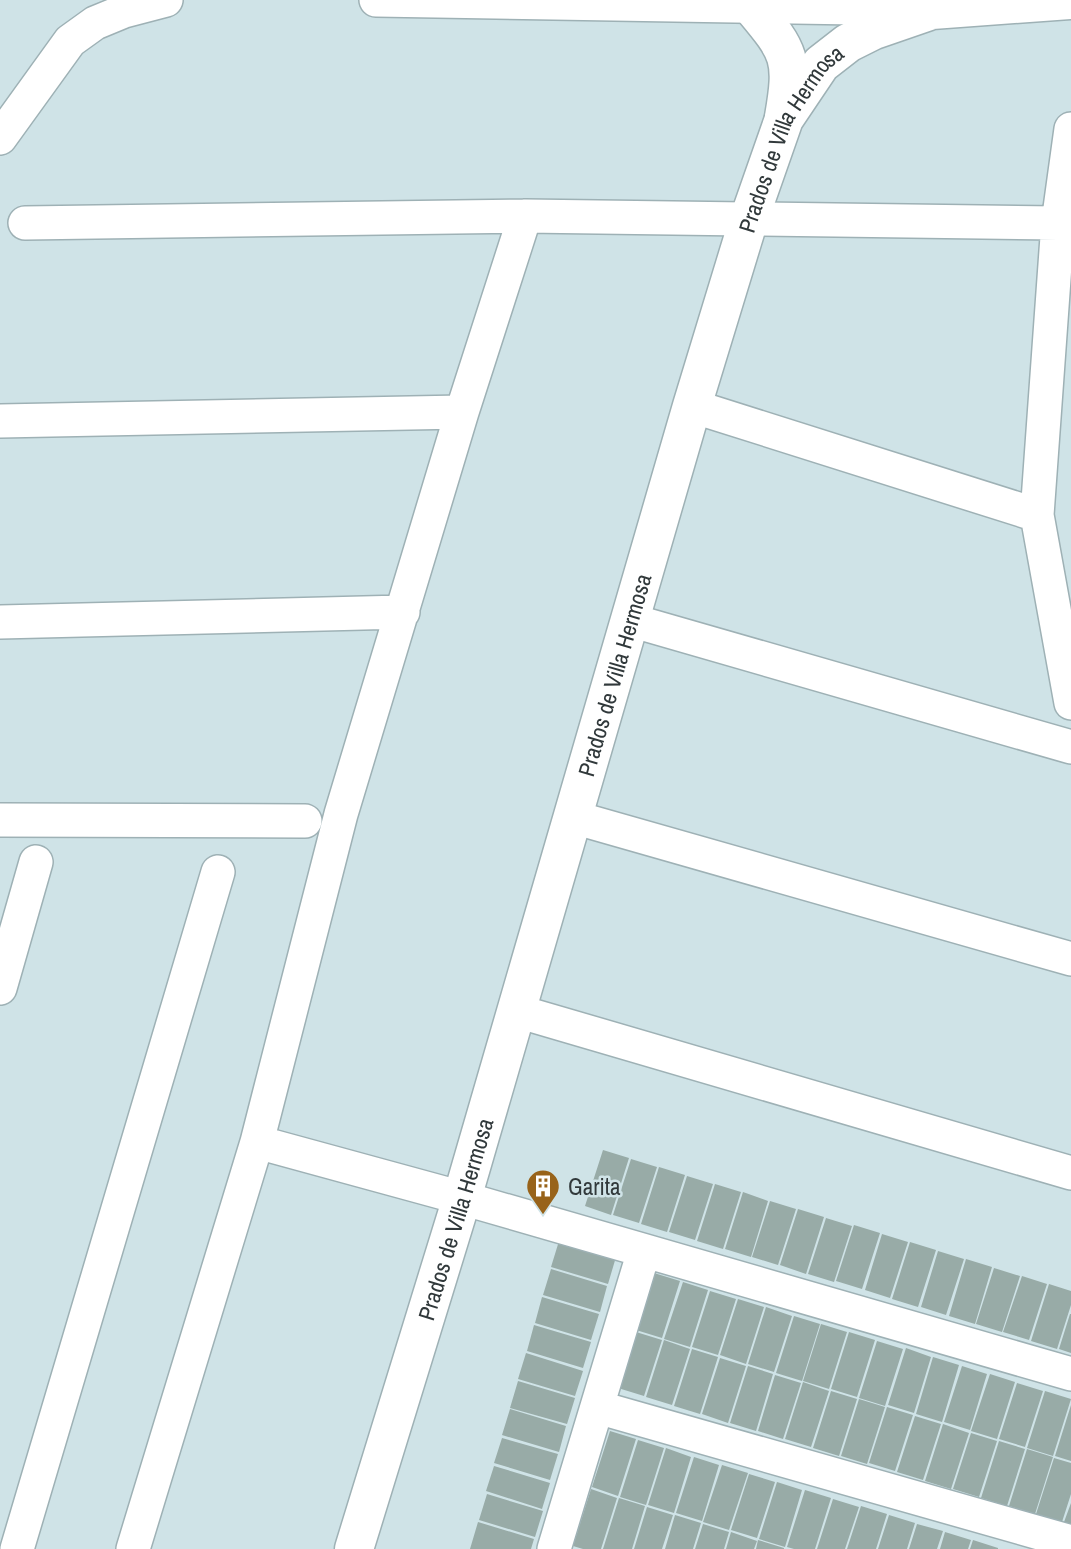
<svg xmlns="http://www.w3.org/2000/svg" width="1071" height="1549" font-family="'Archivo Narrow',sans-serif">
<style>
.building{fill:#98aba7}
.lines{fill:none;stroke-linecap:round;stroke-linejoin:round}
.minor-casing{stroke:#9eb1b5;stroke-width:36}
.secondary-casing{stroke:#9eb1b5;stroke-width:41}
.minor{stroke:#fff;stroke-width:33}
.secondary{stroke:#fff;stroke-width:38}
.labels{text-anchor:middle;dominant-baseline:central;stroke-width:5;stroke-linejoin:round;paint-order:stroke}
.street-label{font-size:23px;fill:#31393b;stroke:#cfe3e7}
.poi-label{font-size:23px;fill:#31393b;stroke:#cfe3e7;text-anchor:start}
</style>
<rect width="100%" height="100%" fill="#cfe3e7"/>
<!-- building -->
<path class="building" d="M603 1150 629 1158 611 1215 585 1206Z
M631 1159 657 1167 639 1223 613 1215Z
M659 1167 685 1175 667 1232 641 1224Z
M687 1176 713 1184 695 1240 669 1232Z
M715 1184 741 1192 723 1249 697 1241Z
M743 1192 768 1201 751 1257 725 1249Z
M770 1201 796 1209 778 1265 752 1257Z
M798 1209 824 1217 806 1274 780 1265Z
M826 1218 852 1226 834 1282 808 1274Z
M854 1225 880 1233 862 1289 836 1281Z
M882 1234 908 1242 890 1298 865 1290Z
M559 1241 616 1257 608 1284 551 1267Z
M910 1242 936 1250 918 1307 892 1299Z
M938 1251 964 1259 946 1315 921 1307Z
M966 1259 992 1267 975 1324 949 1316Z
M994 1268 1020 1276 1002 1332 976 1324Z
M551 1269 607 1286 600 1312 543 1295Z
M654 1273 680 1281 662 1338 636 1330Z
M1022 1276 1047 1284 1029 1340 1003 1332Z
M683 1282 708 1290 690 1347 664 1339Z
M1049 1284 1071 1291V1305L1057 1349 1031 1341Z
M710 1291 736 1299 718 1355 692 1347Z
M542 1297 599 1314 591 1340 535 1323Z
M738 1299 764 1307 746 1364 720 1355Z
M766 1307 792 1316 774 1372 748 1364Z
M1070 1314H1071V1353L1059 1349Z
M794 1316 820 1324 802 1381 776 1373Z
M821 1324 847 1332 829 1389 803 1381Z
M534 1325 591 1342 583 1368 527 1351Z
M636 1332 662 1340 644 1396 618 1388Z
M849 1332 875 1340 857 1397 831 1389Z
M664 1340 690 1349 672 1405 646 1397Z
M877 1341 903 1349 885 1406 859 1398Z
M906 1348 931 1357 914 1413 888 1405Z
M692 1349 718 1357 700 1414 674 1406Z
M526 1353 583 1371 575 1396 518 1379Z
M933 1357 959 1365 942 1422 916 1414Z
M720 1358 746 1366 728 1423 702 1414Z
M748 1366 773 1374 756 1431 730 1423Z
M962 1366 987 1374 970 1430 944 1422Z
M990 1374 1015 1382 997 1439 971 1431Z
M775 1375 801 1383 783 1439 758 1431Z
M518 1381 575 1398 567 1424 510 1408Z
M803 1382 829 1391 811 1447 785 1439Z
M1017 1383 1043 1391 1025 1447 999 1439Z
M831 1391 857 1399 839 1456 813 1448Z
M1045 1391 1071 1399 1053 1456 1027 1448Z
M859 1399 885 1407 867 1464 841 1456Z
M1071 1405V1461L1055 1456Z
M887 1407 913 1415 895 1471 869 1463Z
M510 1409 566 1426 559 1452 502 1435Z
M915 1416 941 1424 923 1480 897 1472Z
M943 1424 969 1433 951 1489 925 1481Z
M610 1431 636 1439 618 1496 592 1487Z
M971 1433 997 1441 979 1497 953 1489Z
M502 1438 558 1454 550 1480 494 1463Z
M638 1440 664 1448 646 1505 620 1497Z
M999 1441 1025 1449 1007 1506 981 1498Z
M666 1448 691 1457 674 1513 648 1505Z
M1027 1449 1053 1457 1035 1514 1009 1506Z
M694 1457 719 1465 702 1521 676 1513Z
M1054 1458 1071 1463V1494L1062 1522 1036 1514Z
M722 1465 748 1473 729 1530 703 1522Z
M494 1466 550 1483 542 1509 486 1491Z
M749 1474 775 1482 757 1538 731 1530Z
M777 1482 802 1490 785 1547 759 1539Z
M591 1489 617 1498 601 1549H583L573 1546Z
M805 1490 831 1498 815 1549H794L787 1547Z
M487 1494 543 1511 535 1537 479 1520Z
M619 1498 645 1506 632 1549H603Z
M833 1499 859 1507 845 1549H817Z
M1071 1503V1525L1064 1522Z
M861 1506 887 1514 876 1549H847Z
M647 1507 673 1515 662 1549H634Z
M675 1515 701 1523 693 1549H665Z
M889 1515 915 1523 907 1549H878Z
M478 1522 534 1539 531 1549H470Z
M703 1524 729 1532 724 1549H695Z
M917 1524 943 1531 937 1549H909Z
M731 1532 757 1541 754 1549H726Z
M945 1532 971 1540 968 1549H940Z
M758 1540 784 1548V1549H756Z
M973 1540 998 1548V1549H970Z"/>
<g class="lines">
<!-- minor casing -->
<g class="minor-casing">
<path id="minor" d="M376 0 919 9
M1071 129 1058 223 1037 515 1071 703
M0 138 70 41 95 23 124 11 166 0
M25 223 525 216 1058 223
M692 406 1037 515
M0 421 462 412
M630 620 1071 747
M0 622 403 612
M573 817 1071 959
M0 820 305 821
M0 988 36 862
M517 1011 1071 1173
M257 1142 462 1198 1071 1374
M597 1407 1071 1542
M17 1549 218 872
M133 1549 257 1142 341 814 462 412 525 216
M554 1549 644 1251"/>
</g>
<!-- secondary casing -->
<g class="secondary-casing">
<g id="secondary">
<path d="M753 8C790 52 794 59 784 117"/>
<path id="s1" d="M354 1549 462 1198 692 406 749 219 784 119 821 64 848 43 874 30 932 10 1071 0"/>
</g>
</g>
<!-- minor -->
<use href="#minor" class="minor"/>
<!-- secondary -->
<use href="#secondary" class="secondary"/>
</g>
<!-- icons -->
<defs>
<g id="building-pin" transform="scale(1.75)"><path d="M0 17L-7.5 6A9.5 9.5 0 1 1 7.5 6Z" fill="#98631a" stroke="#cfe3e7"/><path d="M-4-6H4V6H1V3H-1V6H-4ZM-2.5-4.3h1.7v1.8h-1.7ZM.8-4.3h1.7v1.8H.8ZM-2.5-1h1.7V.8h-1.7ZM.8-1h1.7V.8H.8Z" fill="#fff"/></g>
</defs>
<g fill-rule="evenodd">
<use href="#building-pin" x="543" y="1186"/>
</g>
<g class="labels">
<!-- street labels -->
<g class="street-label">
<text stroke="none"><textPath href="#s1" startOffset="1479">Prados de Villa Hermosa</textPath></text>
<text stroke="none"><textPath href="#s1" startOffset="912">Prados de Villa Hermosa</textPath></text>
<text stroke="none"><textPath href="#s1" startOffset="345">Prados de Villa Hermosa</textPath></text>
</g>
<!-- poi labels -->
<g class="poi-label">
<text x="568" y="1186">Garita</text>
</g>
</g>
</svg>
